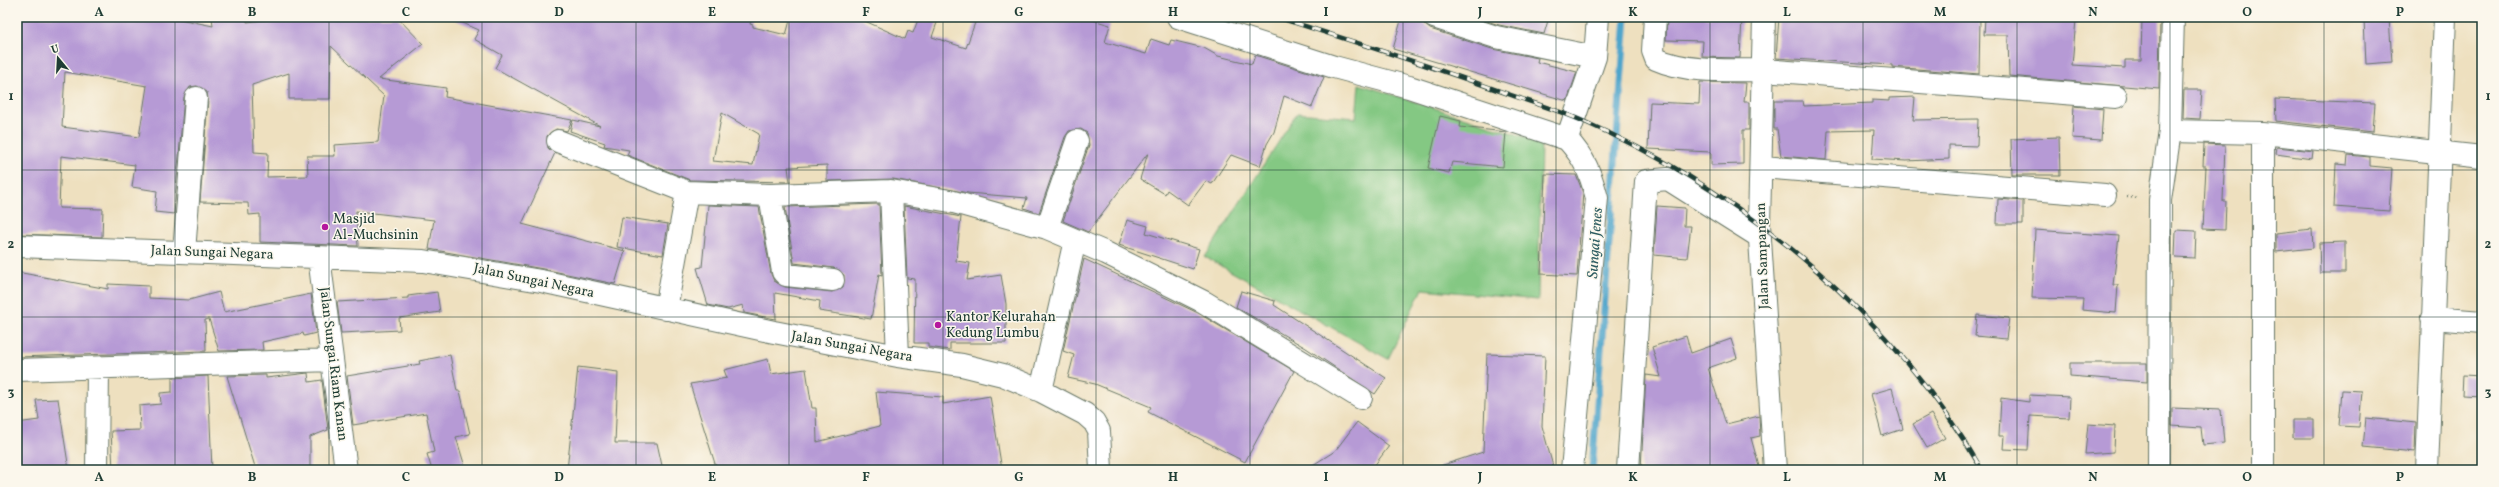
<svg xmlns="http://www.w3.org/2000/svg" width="2499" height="487" font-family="Vollkorn,serif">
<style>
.green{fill:#84c883;stroke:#52825c}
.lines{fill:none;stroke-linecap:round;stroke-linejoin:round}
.stream{stroke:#4fa5cb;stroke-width:7}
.building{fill:#b69ad5;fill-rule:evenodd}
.street-casing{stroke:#677665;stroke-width:24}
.path{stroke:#677665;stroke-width:2.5;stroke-dasharray:1 3;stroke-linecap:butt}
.street{stroke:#fff;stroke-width:22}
.rail-casing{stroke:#1f3d34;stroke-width:4.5}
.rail{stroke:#fbf7ec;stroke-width:3;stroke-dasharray:9;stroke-linecap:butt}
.grid{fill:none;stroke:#1f3d34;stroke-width:1;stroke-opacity:0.55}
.poi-dot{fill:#b5179e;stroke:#fbf7ec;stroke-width:1.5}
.labels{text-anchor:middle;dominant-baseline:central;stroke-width:3;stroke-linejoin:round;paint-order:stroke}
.poi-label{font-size:14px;fill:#1f3d34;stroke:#fbf7ec;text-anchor:start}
.street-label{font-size:14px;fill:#1f3d34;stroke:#fbf7ec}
.water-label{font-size:15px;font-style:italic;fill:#2d5c61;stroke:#fbf7ec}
.neatline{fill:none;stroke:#1f3d34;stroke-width:1.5}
.grid-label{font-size:13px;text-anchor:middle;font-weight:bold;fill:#1f3d34}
</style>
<rect width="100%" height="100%" fill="#fbf7ec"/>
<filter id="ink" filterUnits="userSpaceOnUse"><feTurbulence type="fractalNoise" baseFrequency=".025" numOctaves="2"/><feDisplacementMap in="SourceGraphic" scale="8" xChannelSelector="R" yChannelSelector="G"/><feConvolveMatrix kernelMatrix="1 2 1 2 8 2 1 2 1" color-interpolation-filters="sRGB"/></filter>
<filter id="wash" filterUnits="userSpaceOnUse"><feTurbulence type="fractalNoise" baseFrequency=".012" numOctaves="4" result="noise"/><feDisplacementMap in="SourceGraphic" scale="16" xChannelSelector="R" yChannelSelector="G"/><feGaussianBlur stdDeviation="0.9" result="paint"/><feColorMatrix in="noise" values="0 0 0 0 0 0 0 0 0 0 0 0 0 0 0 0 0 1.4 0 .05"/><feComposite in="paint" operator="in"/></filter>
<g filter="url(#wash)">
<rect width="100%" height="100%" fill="#eee0bf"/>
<!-- green -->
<path class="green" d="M1359 84 1541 142 1538 300 1422 289 1388 359 1205 257 1297 113 1356 118Z"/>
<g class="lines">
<!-- stream -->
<path class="stream" d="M1592 470 1626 17"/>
</g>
<g id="blocks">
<!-- building -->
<path class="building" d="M17 17H170L213 26 212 17H247V22L289 17H397L423 44 379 79 446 88 445 97 572 120 567 131 556 129 547 136 548 148 555 153 522 224 625 251 615 284 543 269 429 249 434 220 356 211 358 246 260 242V214L249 215 248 203 200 202 208 99 207 92 197 86 190 87 184 97 174 214 155 212 157 191 132 187 135 165 61 156 59 208 103 209 102 237 17 234ZM331 46 384 96 378 142 334 145 335 156H307L308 176 267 177 268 153 254 152 252 85 289 73V99H330ZM65 72 147 86 139 137 62 127Z
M449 17H752L750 24 753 25V27L786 35 791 17H856L905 39 908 31 913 33 919 17H939L932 37 966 48 977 17H1083L1110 25 1105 42 1146 54 1151 39 1169 45 1171 40 1204 48 1218 56 1252 64 1255 55 1324 77 1312 107 1284 96 1274 132 1267 144 1260 166 1231 155 1212 184 1206 181 1188 205 1167 190 1165 194 1140 179 1148 153 1088 232 1063 221 1089 145 1087 133 1081 129 1069 131 1065 137 1039 213 1024 208 1027 198 968 193 893 179 827 181V165L788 167 790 182 690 180 627 155 629 150 604 146 605 143 570 131 573 120 600 126 495 68 502 55 474 39 479 30ZM722 113 759 134 753 165 713 161Z
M1402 17H1422L1425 25 1430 29 1492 49 1538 58 1537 62 1577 72 1567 101 1393 49Z
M1475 17H1549L1544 34 1499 25Z
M1667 17H1742L1740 58 1702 57 1703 41 1666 40Z
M1779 17 1827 20 1828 17 1980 19 1979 74 1892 67V65L1776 58Z
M1985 17 2076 20 2072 65 2125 68V60H2141L2142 17H2160L2159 89 2009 76 2008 35H1984Z
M2389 18 2392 62 2366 64 2364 19Z
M1700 82 1746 83 1744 102H1749V130H1743V164L1711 165V152L1648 149 1650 102 1699 104Z
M2184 90H2202L2200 119 2183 118Z
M1915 97 1913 120 1978 119 1977 146 1949 145V159L1906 161 1872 159 1874 130 1828 131 1826 160 1781 156 1777 129H1774V101H1803L1804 106 1872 103V100L1889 101V98Z
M2275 99 2375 103 2373 132 2276 121Z
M2074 106 2103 109 2101 140 2072 138Z
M1440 116 1461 121 1460 127 1506 132 1503 167 1452 162 1449 173 1428 168Z
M2059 137 2060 175H2012L2011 139Z
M2204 144 2225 145 2223 201H2226L2225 230 2203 229 2206 166H2203Z
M2277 147 2313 151 2312 159 2276 154Z
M2348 155 2370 157V166L2392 168 2389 211 2334 207 2336 164 2347 165Z
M1545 174 1576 175 1580 185 1583 193 1577 276 1541 274Z
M1998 199 2023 201V224H1997Z
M879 204 882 275 879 274 871 319 819 311 820 301 775 293 776 319 744 313 743 305 728 309 708 305 697 268 702 267 708 205 759 207 771 274 774 281 785 287 832 292 843 287 844 275 834 268 794 263 785 207Z
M904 206 961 217 956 261 970 263 967 280 1001 275 1006 304V343H950V350L928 347V343H914L915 279 907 278Z
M1657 206 1685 208 1684 226H1691L1687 258 1654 255Z
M622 217 668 224 663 255 617 247Z
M1127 220 1148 226 1146 233 1199 249 1193 269 1119 245Z
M2312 229 2313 248 2276 252V233Z
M2035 230 2119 236 2113 285H2118L2116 313 2082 310 2083 299 2032 298Z
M2176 230 2196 231 2195 258 2175 257Z
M2345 242V273H2320L2319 243Z
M1084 259 1198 313 1294 371 1245 462 1148 412 1151 407 1095 384 1068 378 1074 355 1063 351Z
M17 272 108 289V284L149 286V298L189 300 219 292 224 312 311 294 316 333 304 336 303 333 262 342 263 350 219 351 209 319 205 320 206 351 17 357Z
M1241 291 1275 301 1274 305 1386 378 1375 394 1306 348 1236 307Z
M437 292 440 312 399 318 400 330 341 333 337 302 408 298V296Z
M1977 315 2009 318 2006 339 1975 336Z
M1686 336 1691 353 1731 339 1737 358 1708 368 1726 424 1759 416 1760 436 1751 438 1760 470H1641L1646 375 1661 377 1652 347Z
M1487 354 1545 356 1542 426 1554 470H1440V466L1483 452Z
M450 355 457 391H460L470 434 456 437 466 470H432L427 454 434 452 426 413 353 425 347 376 420 364 419 361Z
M768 359 771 374 806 369 812 408H816L817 442 880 426 876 392 943 397V404L990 396 1002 470H717L690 384 727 378 724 370Z
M2070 363H2147V382L2070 376Z
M578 367 618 372 615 443H657L663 470H567Z
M308 373 309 382 322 380 328 430 310 437V470H256L227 376 266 375V378Z
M2463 375 2482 376V396L2462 395Z
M208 376 212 470H113L111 431 140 430 139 406 161 404 160 393 172 392V378Z
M1892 388 1903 429 1882 436 1871 394Z
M2342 390 2362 391 2359 427 2339 426Z
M2029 395 2070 397 2069 418 2030 416 2028 450 2003 449 2004 436H1999L2001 398 2029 402Z
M58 399 69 470H17V423L39 420 36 400Z
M2172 408 2221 410 2224 443 2203 445 2201 428 2172 426Z
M1931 414 1945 438 1927 448 1913 424Z
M2366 418 2416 423 2415 452 2363 447Z
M2293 420H2314V438H2293Z
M1357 422 1389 446 1371 470H1305L1335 451Z
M2088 424 2115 426 2114 452 2085 454Z"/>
</g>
</g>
<g filter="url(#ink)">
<use href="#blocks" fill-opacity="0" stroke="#677665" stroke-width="1"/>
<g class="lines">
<!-- street casing -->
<g class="street-casing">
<path id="street" d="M1178 17 1334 67 1409 87 1567 139 1595 57 1598 17
M1434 17 1496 37 1595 57
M1655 17 1653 51 1656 59C1687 73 1730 70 1764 70L2116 97
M1764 17 1759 224 1775 470
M2170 131 2263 133 2482 157
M2263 133V470
M1567 139C1585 159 1590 172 1597 198L1572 470
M558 141 687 192
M1762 167 2105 195
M891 191 898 356
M770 195 783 272 786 275 833 280
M1047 228 1077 141
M17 246 423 261 541 281 774 332 898 356 962 365 1003 375 1041 391 1085 414 1094 422 1099 431 1101 470
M184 252 196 98
M319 257 346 470
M666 309 687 192 770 195 891 191 950 201 1047 228 1106 253 1204 302 1361 398
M2432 318 2482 322
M17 370 332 360
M1041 391 1075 240
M97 470 98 368
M1628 470 1646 181 1668 179 1760 237
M2159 470 2160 200 2170 131 2173 17
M2427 470 2445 17"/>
</g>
<!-- path -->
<path class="path" d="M2127 197 2138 198"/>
<!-- street -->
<use href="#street" class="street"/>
<!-- rail casing -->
<g class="rail-casing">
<path id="rail" d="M1277 17C1355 42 1434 67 1511 95 1536 104 1561 111 1585 122 1746 193 1894 317 1982 470"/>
</g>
<!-- rail -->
<use href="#rail" class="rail"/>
</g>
</g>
<!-- grid -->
<path class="grid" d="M175 17V470M329 17V470M482 17V470M636 17V470M789 17V470M943 17V470M1096 17V470M1250 17V470M1403 17V470M1556 17V470M1710 17V470M1863 17V470M2017 17V470M2170 17V470M2324 17V470M17 170H2482M17 317H2482"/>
<!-- markers -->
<g class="poi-dot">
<circle cx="325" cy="227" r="4"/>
<circle cx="938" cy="325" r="4"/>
</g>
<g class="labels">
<!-- poi labels -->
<g class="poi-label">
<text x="333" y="219">Masjid<tspan x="333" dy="16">Al-Muchsinin</tspan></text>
<text x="946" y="317">Kantor Kelurahan<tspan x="946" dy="16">Kedung Lumbu</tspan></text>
</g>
<!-- street labels -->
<g class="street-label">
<text transform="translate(212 253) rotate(2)">Jalan Sungai Negara</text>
<text transform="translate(1763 256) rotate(-92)">Jalan Sampangan</text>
<text transform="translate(534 281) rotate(12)">Jalan Sungai Negara</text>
<text transform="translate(852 347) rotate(10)">Jalan Sungai Negara</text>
<text transform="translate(333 364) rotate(83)">Jalan Sungai Riam Kanan</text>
</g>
<!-- water labels -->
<g class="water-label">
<text transform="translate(1596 243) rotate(-86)">Sungai Jenes</text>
</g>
</g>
<!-- margin -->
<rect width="2499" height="487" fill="none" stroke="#fbf7ec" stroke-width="44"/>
<!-- north arrow -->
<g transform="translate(58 58) rotate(342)" stroke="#fbf7ec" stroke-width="3" paint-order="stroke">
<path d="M0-3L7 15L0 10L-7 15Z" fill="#1f3d34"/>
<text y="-6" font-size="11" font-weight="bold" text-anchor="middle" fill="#1f3d34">U</text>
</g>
<rect x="22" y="22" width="2455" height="443" class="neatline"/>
<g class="grid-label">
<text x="99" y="16">A</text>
<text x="252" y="16">B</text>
<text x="406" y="16">C</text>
<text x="559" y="16">D</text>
<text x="712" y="16">E</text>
<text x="866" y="16">F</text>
<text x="1019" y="16">G</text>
<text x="1173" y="16">H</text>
<text x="1326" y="16">I</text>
<text x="1480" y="16">J</text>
<text x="1633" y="16">K</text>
<text x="1787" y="16">L</text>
<text x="1940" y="16">M</text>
<text x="2093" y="16">N</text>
<text x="2247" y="16">O</text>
<text x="2400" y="16">P</text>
<text x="11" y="100">1</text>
<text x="2488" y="100">1</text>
<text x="11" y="248">2</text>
<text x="2488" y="248">2</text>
<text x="11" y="396">3</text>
<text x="2488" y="396">3</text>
<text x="99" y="481">A</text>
<text x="252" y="481">B</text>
<text x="406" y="481">C</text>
<text x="559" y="481">D</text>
<text x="712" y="481">E</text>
<text x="866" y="481">F</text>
<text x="1019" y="481">G</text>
<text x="1173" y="481">H</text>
<text x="1326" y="481">I</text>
<text x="1480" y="481">J</text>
<text x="1633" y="481">K</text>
<text x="1787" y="481">L</text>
<text x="1940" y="481">M</text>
<text x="2093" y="481">N</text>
<text x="2247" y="481">O</text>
<text x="2400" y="481">P</text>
</g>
</svg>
